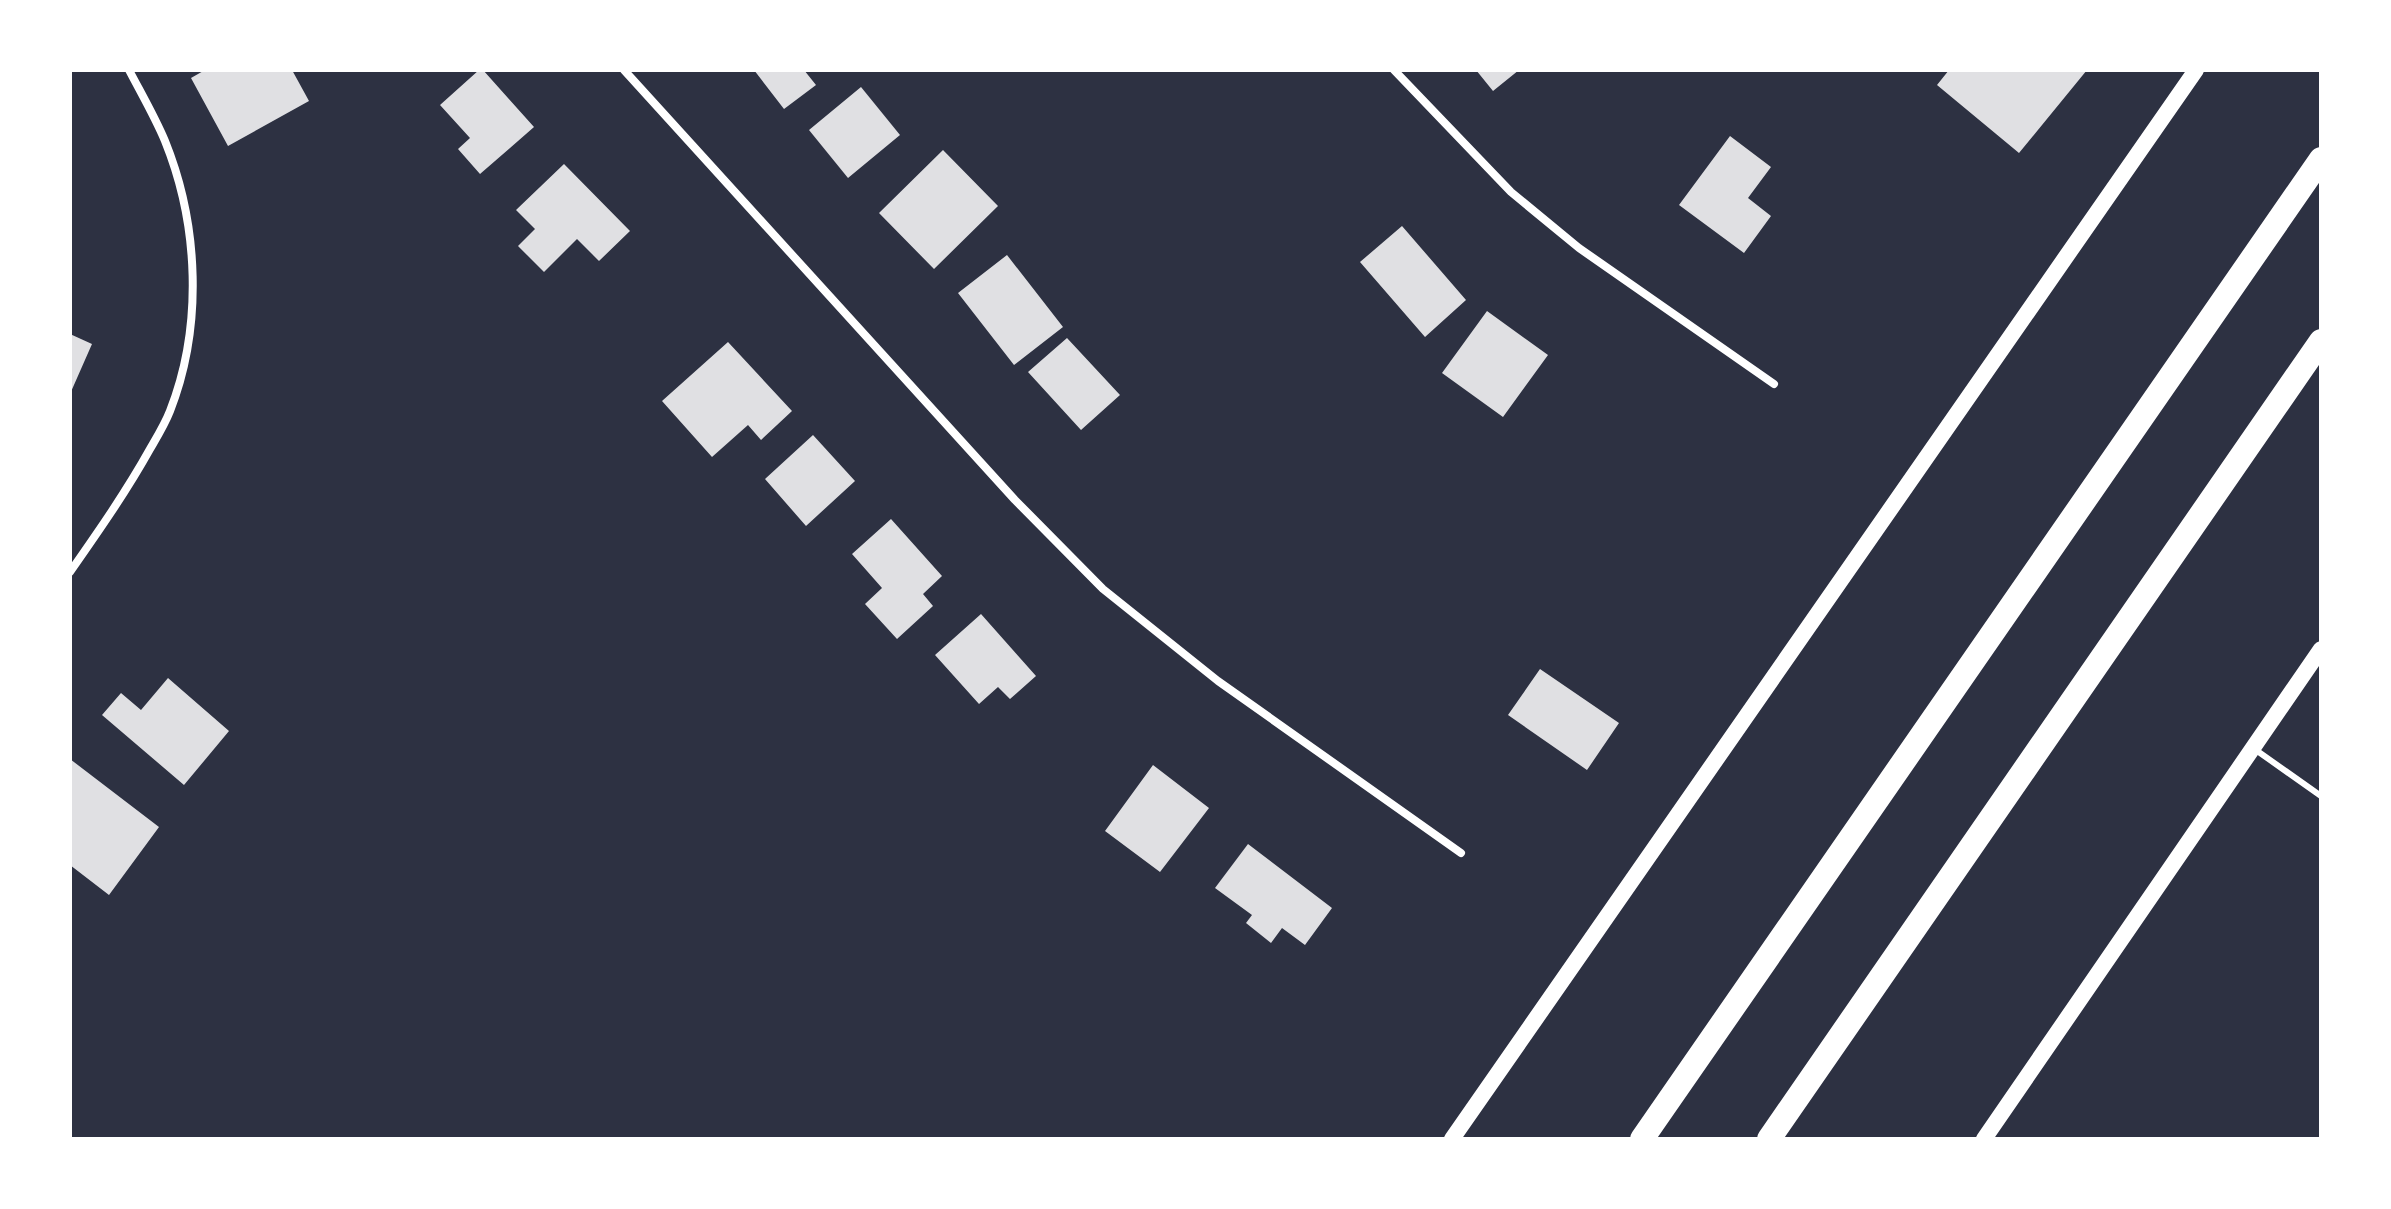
<svg xmlns="http://www.w3.org/2000/svg" width="2391" height="1209" font-family="Arial,sans-serif">
<style>
.building{fill:#e0e0e3}
.lines{fill:none;stroke-linecap:round;stroke-linejoin:round}
.service{stroke:#fff;stroke-width:6}
.minor{stroke:#fff;stroke-width:8}
.secondary{stroke:#fff;stroke-width:16}
.motorway{stroke:#fff;stroke-width:24}
</style>
<rect width="100%" height="100%" fill="#2d3142"/>
<!-- building -->
<path class="building" d="M205 70H292L309 101 228 146 191 78Z
M479 70H483L534 127 480 174 458 149 470 138 440 105Z
M754 70H804L816 85 784 109Z
M1476 70H1519L1493 91Z
M1949 70H2087L2019 153 1937 85Z
M861 87 900 135 848 178 809 130Z
M1730 136 1771 167 1748 198 1771 216 1744 253 1679 205Z
M943 150 998 206 934 269 879 213Z
M564 164 630 231 599 261 577 239 544 272 518 246 535 229 516 210Z
M1402 226 1466 300 1425 337 1360 262Z
M1007 255 1063 327 1014 365 958 293Z
M1487 311 1548 355 1503 417 1442 373Z
M70 334 92 344 70 394Z
M1067 338 1120 395 1081 430 1028 372Z
M728 342 792 411 761 440 748 425 712 457 662 401Z
M813 435 855 481 806 526 765 479Z
M891 519 942 576 923 594 933 606 897 639 865 604 882 588 852 554Z
M981 614 1036 676 1010 699 998 687 979 704 935 655Z
M1540 669 1619 723 1587 770 1508 715Z
M168 678 229 731 184 785 102 715 121 693 141 710Z
M70 759 159 827 109 895 70 865Z
M1153 765 1209 808 1160 872 1105 831Z
M1248 844 1332 908 1305 945 1282 928 1271 943 1246 923 1252 915 1215 888Z"/>
<g class="lines">
<!-- service -->
<path class="service" d="M2253 748 2321 796"/>
<!-- minor -->
<path class="minor" d="M624 70 1015 500 1103 589 1218 681 1461 853
M1394 70 1511 192 1579 248 1774 384
M70 572C98 532 126 492 150 449 157 437 165 424 170 411 203 327 199 225 165 141 155 117 141 93 129 70"/>
<!-- secondary -->
<path class="secondary" d="M1452 1139 2196 70
M1984 1139 2321 649"/>
<!-- motorway -->
<path class="motorway" d="M1642 1139 2321 159
M1769 1139 2321 341"/>
</g>
<!-- border -->
<rect width="2391" height="1209" fill="none" stroke="#ffffff" stroke-width="144"/>
</svg>
